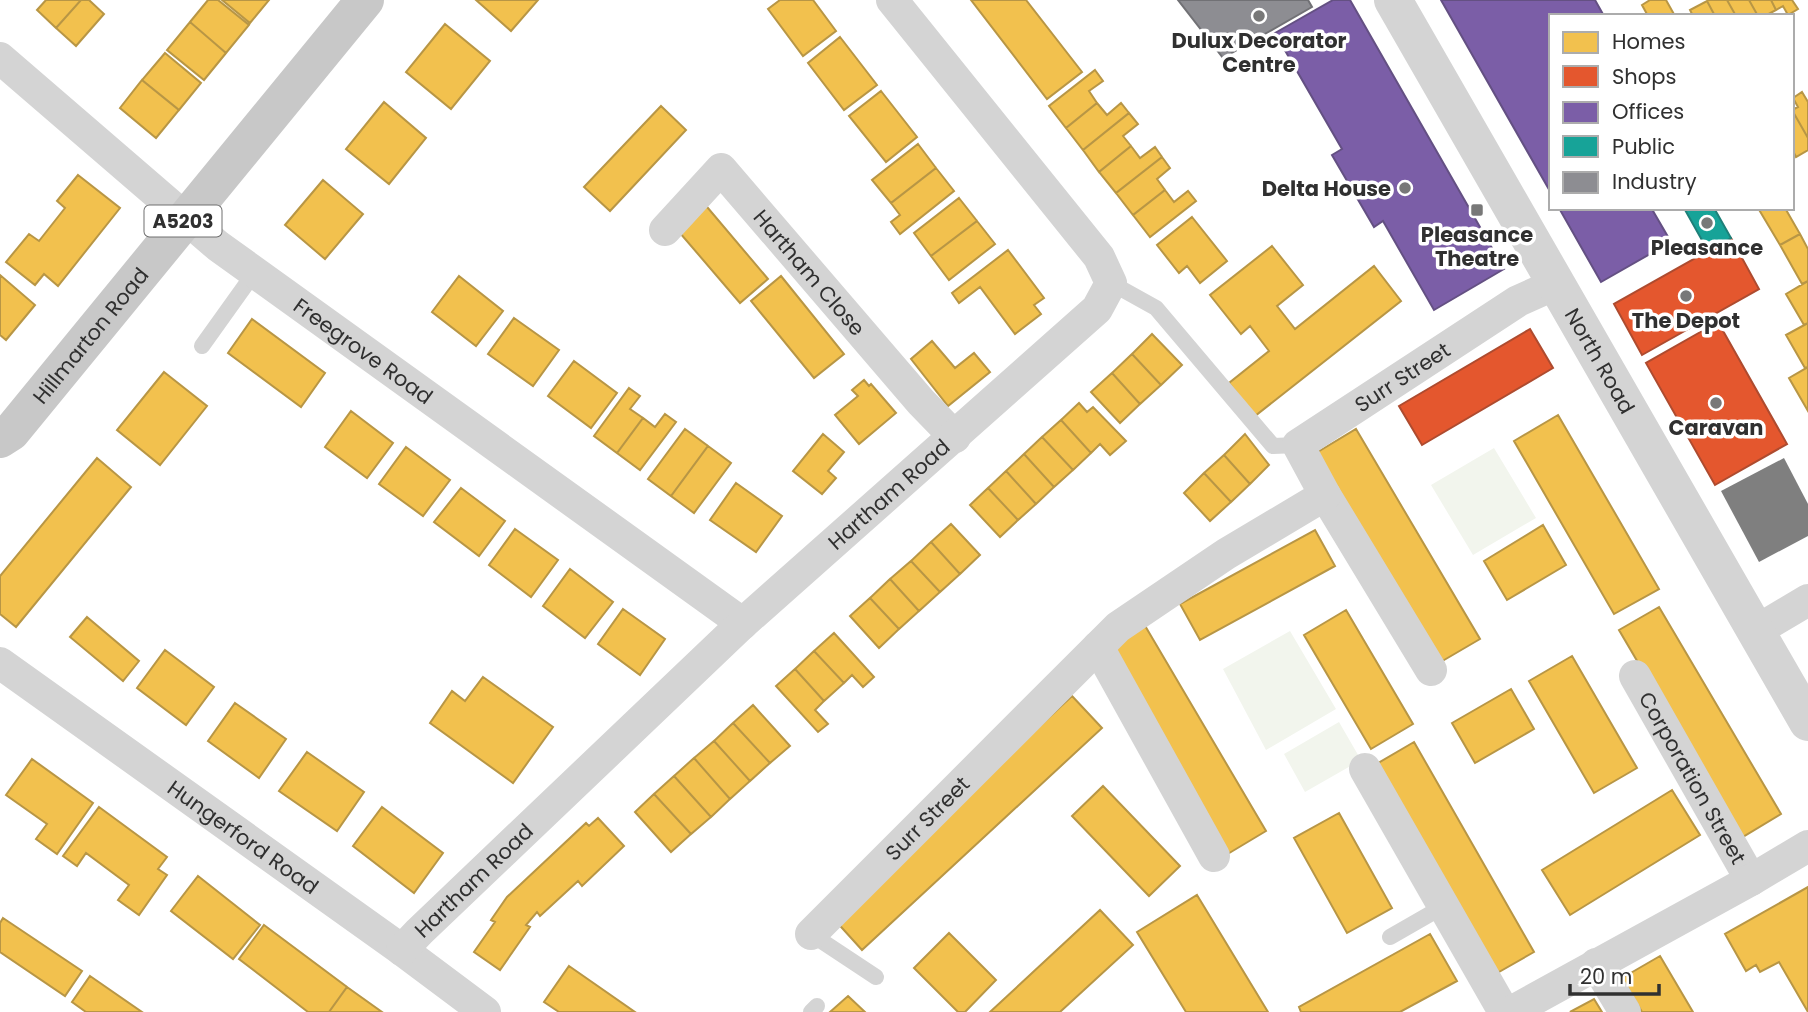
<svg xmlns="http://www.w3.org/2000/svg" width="1808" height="1012" font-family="Poppins,sans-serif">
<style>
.green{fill:#f2f5ed}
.homes{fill:#f2c14e;stroke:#b89645;stroke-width:2}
.shops{fill:#e4572e;stroke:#ae4b2f;stroke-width:2}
.offices{fill:#7b5ea7;stroke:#645083;stroke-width:2}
.public{fill:#17a398;stroke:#1e8079;stroke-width:2}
.industry{fill:#8d8d92;stroke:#717175;stroke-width:2}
.building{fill:#7f7f7f}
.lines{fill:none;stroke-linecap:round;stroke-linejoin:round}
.service{stroke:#d4d4d4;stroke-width:16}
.minor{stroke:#d4d4d4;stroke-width:32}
.tertiary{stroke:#d4d4d4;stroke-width:38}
.primary{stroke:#c8c8c8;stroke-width:38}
.poi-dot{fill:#787878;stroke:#fff;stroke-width:2.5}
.labels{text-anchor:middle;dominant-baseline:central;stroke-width:7;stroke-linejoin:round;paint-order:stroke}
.shield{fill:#fff;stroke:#6e6e6e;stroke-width:2}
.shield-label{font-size:19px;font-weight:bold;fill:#303030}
.poi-label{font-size:21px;font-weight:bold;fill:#303030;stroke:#fff}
.street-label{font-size:21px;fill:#303030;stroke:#fff}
</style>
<rect width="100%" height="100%" fill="#fff"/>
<!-- green -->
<path class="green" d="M1494 448 1536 518 1473 555 1431 485Z
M1290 631 1336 709 1266 750 1223 669Z
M1339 722 1361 760 1305 792 1284 754Z"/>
<!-- homes -->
<path class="homes" d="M46 0H81L56 28 37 10Z
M81 0H89L104 14 76 46 56 28Z
M208 0H218L249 25 226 53 190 22Z
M222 0H269L250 23Z
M476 0H538L511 31Z
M780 0H813L836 31 803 56 768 9Z
M971 0H1026L1082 72 1047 99Z
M1650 0H1666L1675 16H1648L1642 5Z
M1709 0H1727L1736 16H1715L1707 1Z
M1727 0H1749L1758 16H1736Z
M1749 0H1771L1776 10 1765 16H1758Z
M1771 0H1792L1798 9 1788 15 1783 6 1776 10Z
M1707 1 1715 16H1693L1690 10Z
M190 22 226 53 204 80 167 50Z
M445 24 490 61 451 109 406 72Z
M840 37 877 85 844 110 808 63Z
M165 53 201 83 179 110 142 80Z
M1095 70 1103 81 1089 91 1097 103 1066 128 1049 106Z
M142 80 179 110 156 138 120 108Z
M881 91 917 137 886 162 849 116Z
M1802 92 1808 102V138L1792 110 1798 107 1793 98Z
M384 102 426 138 389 184 346 149Z
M1097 103 1107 115 1121 103 1129 113 1083 150 1066 128Z
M661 106 686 130 610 211 584 187Z
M1792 110 1808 138V150L1796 157 1792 149Z
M1129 113 1138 124 1123 136 1131 146 1099 172 1083 150Z
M918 144 936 168 891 203 872 180Z
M1131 146 1140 158 1155 147 1162 157 1116 193 1099 172Z
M1162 157 1170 168 1157 179 1165 190 1133 215 1116 193Z
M936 168 954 191 900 234 891 222 900 215 891 203Z
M78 175 120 208 58 286 44 274 35 285 6 262 29 234 39 241 65 208 57 201Z
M323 180 363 214 325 259 285 225Z
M1165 190 1174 202 1188 191 1196 201 1150 237 1133 215Z
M959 198 977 221 931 256 914 233Z
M702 201 768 279 740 303 674 226Z
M1758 208H1785L1800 234 1780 245Z
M1192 217 1227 261 1200 283 1187 266 1179 273 1157 245Z
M977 221 995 244 949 280 931 256Z
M1800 234 1808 249V281L1802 284 1780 245Z
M1272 246 1303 285 1277 306 1295 329 1374 266 1401 301 1255 416 1229 383 1269 351 1250 326 1241 334 1210 295Z
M1008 250 1044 298 1034 305 1041 314 1015 334 980 287 959 303 952 293Z
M0 275 35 305 6 340 0 335Z
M459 276 503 311 476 346 432 312Z
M781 276 844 354 814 378 751 301Z
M1808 281V323L1804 325 1786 294Z
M514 318 559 350 533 386 488 354Z
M252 319 325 373 301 407 228 353Z
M1808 323V367L1805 368 1786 335Z
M1152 334 1182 365 1161 385 1132 354Z
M932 341 955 368 974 353 990 372 948 406 911 359Z
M1132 354 1161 385 1140 404 1112 373Z
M574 361 617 393 591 428 548 396Z
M1808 367V411L1789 378Z
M164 372 207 406 160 465 117 430Z
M1112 373 1140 404 1120 423 1091 392Z
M864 380 869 386 871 384 896 413 859 444 835 415 858 396 852 390Z
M629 388 640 396 630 409 643 418 617 453 594 436Z
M1079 403 1087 412 1093 407 1126 441 1110 455 1100 444 1091 453 1061 420Z
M351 411 393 443 367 478 325 447Z
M665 414 676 422 640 470 617 453 643 418 655 427Z
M1558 415 1659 589 1614 614 1514 441Z
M1061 420 1091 453 1073 470 1042 437Z
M685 429 708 446 671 496 648 479Z
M1356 429 1480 639 1439 663 1316 453Z
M823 434 844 452 828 471 836 478 822 494 793 471Z
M1245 434 1269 465 1250 484 1224 455Z
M1042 437 1073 470 1054 487 1024 454Z
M708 446 731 463 694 513 671 496Z
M406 447 450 480 423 516 379 484Z
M1024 454 1054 487 1036 504 1006 471Z
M1224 455 1250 484 1231 502 1204 473Z
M97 458 131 487 16 627 0 614V576Z
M1006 471 1036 504 1018 520 988 488Z
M1204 473 1231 502 1210 521 1184 493Z
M736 483 782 516 756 552 710 520Z
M461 488 505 521 479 556 434 522Z
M988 488 1018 520 1000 537 970 505Z
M951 524 980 555 960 574 931 542Z
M1543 525 1566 565 1507 600 1484 561Z
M515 529 558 560 531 597 489 565Z
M1315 530 1335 566 1200 640 1180 604Z
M931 542 960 574 940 592 911 561Z
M911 561 940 592 919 611 890 579Z
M570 569 613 602 585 638 543 606Z
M890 579 919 611 899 629 870 598Z
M870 598 899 629 879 648 850 616Z
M1659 607 1781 814 1741 838 1619 630Z
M623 609 665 639 640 675 598 644Z
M1346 610 1413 724 1371 749 1304 635Z
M87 617 139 661 123 681 70 637Z
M1144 624 1266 831 1226 855 1103 648Z
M834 633 874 677 863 687 852 675 844 683 814 651Z
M165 650 214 687 186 725 137 688Z
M814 651 844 683 824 701 795 669Z
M1572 656 1637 768 1594 793 1529 681Z
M795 669 824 701 815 710 828 724 818 732 776 686Z
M483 677 553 727 513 783 430 723 452 691 465 701Z
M1511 689 1534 729 1475 763 1452 723Z
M1072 696 1102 728 862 950 833 918Z
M235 703 286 739 259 778 208 741Z
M753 705 790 746 770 763 733 723Z
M733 723 770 763 750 781 714 741Z
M714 741 750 781 730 799 694 758Z
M1414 742 1534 952 1492 976 1373 766Z
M307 752 364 792 337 831 279 791Z
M694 758 730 799 711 817 674 776Z
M32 759 93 803 57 854 36 839 47 824 6 795Z
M674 776 711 817 691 834 654 794Z
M1103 786 1180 866 1149 896 1072 816Z
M1672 790 1700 835 1570 915 1542 870Z
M654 794 691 834 671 852 635 812Z
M99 807 167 857 158 869 167 875 139 915 118 900 129 885 86 853 77 866 63 856Z
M382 807 443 853 414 893 353 846Z
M1339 813 1392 908 1347 933 1294 838Z
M598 818 624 846 582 886 578 881 540 916 537 912 526 925 530 927 500 970 474 952 495 922 491 920 507 897 586 823 589 826Z
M198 876 260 925 233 959 171 911Z
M1808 887V1012L1779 962 1760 972 1756 965 1746 971 1725 934Z
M1197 895 1268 1012H1186L1137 932Z
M1100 910 1133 945 1060 1012H990Z
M3 918 82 971 65 996 0 952V923Z
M264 925 347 987 329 1012H308L239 959Z
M949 933 996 980 965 1012H958L914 968Z
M1430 934 1457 981 1400 1012H1301L1299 1007Z
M1660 956 1693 1012H1642L1622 978Z
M569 966 635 1012H559L544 1002Z
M90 976 142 1012H86L72 1002Z
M347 987 382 1012H329Z
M848 996 865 1012H830Z
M1594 999 1602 1012H1570Z"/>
<!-- shops -->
<path class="shops" d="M1731 238 1759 289 1642 355 1614 304Z
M1718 322 1787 444 1715 485 1646 363Z
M1530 329 1553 368 1422 445 1399 406Z"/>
<!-- offices -->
<path class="offices" d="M1333 0H1350L1504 269 1434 310 1383 221 1374 227 1332 155 1342 149 1275 33Z
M1441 0H1595L1604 16H1551V193Z
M1559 208H1657L1653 211 1671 242 1601 282Z"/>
<!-- public -->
<path class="public" d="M1684 208H1714L1731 238 1708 251Z"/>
<!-- industry -->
<path class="industry" d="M1178 0H1308L1312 7 1223 58Z"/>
<!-- building -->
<path class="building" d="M1784 458 1808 504V536L1759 562 1721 491Z"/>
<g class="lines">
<!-- service -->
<path class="service" d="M1111 283 1156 308 1273 446 1298 445
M202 346 255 272
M811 934 876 977
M1390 937 1444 906
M811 1012 817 1006"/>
<!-- minor -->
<g class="minor">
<path id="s1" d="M0 58 218 246 731 615 742 624"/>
<path id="s2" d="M665 230 721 169 921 402 955 437"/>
<path d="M1325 495 1431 670"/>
<path d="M1756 631 1808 600"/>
<path d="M1098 647 1214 856"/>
<path id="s3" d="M0 663 402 950 485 1012"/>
<path id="s4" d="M1635 676 1751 880"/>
<path d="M1365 769 1504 1012"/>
<path id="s5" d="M811 934 1118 627 1226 554 1325 495 1298 445 1518 301 1556 284"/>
<path id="s6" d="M402 950 419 932 742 624 1097 309 1111 283 1099 257 892 0"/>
<path d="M1596 964 1625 1012"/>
<path d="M1511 1012 1751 880 1808 846"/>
</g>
<!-- tertiary -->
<path class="tertiary" id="s7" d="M1393 0 1808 722"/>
<!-- primary -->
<path class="primary" id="s8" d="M0 439 11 432 365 0"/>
</g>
<!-- markers -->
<g class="poi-dot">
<circle cx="1259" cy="16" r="7"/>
<circle cx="1405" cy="188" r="7"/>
<rect x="1470" y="203" width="14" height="14" rx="3.5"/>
<circle cx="1707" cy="223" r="7"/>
<circle cx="1686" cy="296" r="7"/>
<circle cx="1716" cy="403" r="7"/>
</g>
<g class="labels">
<!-- shield labels -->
<rect class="shield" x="144.5" y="205.5" width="77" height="31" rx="5"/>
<g class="shield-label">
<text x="183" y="221">A5203</text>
</g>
<!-- poi labels -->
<g class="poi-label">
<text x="1259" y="40">Dulux Decorator<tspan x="1259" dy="24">Centre</tspan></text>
<text x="1391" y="188" text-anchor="end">Delta House</text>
<text x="1477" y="234">Pleasance<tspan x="1477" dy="24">Theatre</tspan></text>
<text x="1707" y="247">Pleasance</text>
<text x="1686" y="320">The Depot</text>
<text x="1716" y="427">Caravan</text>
</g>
<!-- street labels -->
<g class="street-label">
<text stroke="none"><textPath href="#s2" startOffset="219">Hartham Close</textPath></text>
<text stroke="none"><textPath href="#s8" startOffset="138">Hillmarton Road</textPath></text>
<text stroke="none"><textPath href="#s1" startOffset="467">Freegrove Road</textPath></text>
<text stroke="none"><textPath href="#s7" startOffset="416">North Road</textPath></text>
<text stroke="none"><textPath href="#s5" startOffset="861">Surr Street</textPath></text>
<text stroke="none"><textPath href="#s6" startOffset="667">Hartham Road</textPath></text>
<text stroke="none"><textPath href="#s4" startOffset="117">Corporation Street</textPath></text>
<text stroke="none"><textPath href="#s5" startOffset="164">Surr Street</textPath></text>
<text stroke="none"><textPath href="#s3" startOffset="299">Hungerford Road</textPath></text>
<text stroke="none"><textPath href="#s6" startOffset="100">Hartham Road</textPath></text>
</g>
</g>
<!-- legend -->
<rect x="1549" y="14" width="245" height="196" fill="#ffffff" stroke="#acacac" stroke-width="2"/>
<rect x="1563" y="32" width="35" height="21" fill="#f2c14e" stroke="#acacac" stroke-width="2"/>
<text x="1612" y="49" font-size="21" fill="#303030">Homes</text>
<rect x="1563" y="66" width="35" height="21" fill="#e4572e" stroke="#acacac" stroke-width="2"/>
<text x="1612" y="84" font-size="21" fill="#303030">Shops</text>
<rect x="1563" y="102" width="35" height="21" fill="#7b5ea7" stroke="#acacac" stroke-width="2"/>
<text x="1612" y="119" font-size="21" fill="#303030">Offices</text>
<rect x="1563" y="136" width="35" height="21" fill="#17a398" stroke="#acacac" stroke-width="2"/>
<text x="1612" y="154" font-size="21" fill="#303030">Public</text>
<rect x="1563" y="172" width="35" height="21" fill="#8d8d92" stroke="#acacac" stroke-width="2"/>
<text x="1612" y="189" font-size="21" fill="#303030">Industry</text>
<!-- scale -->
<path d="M1570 984v10h89v-10" fill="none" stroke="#303030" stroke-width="3.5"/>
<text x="1580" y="984" font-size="21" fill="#303030" stroke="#ffffff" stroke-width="5" paint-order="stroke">20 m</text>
</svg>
